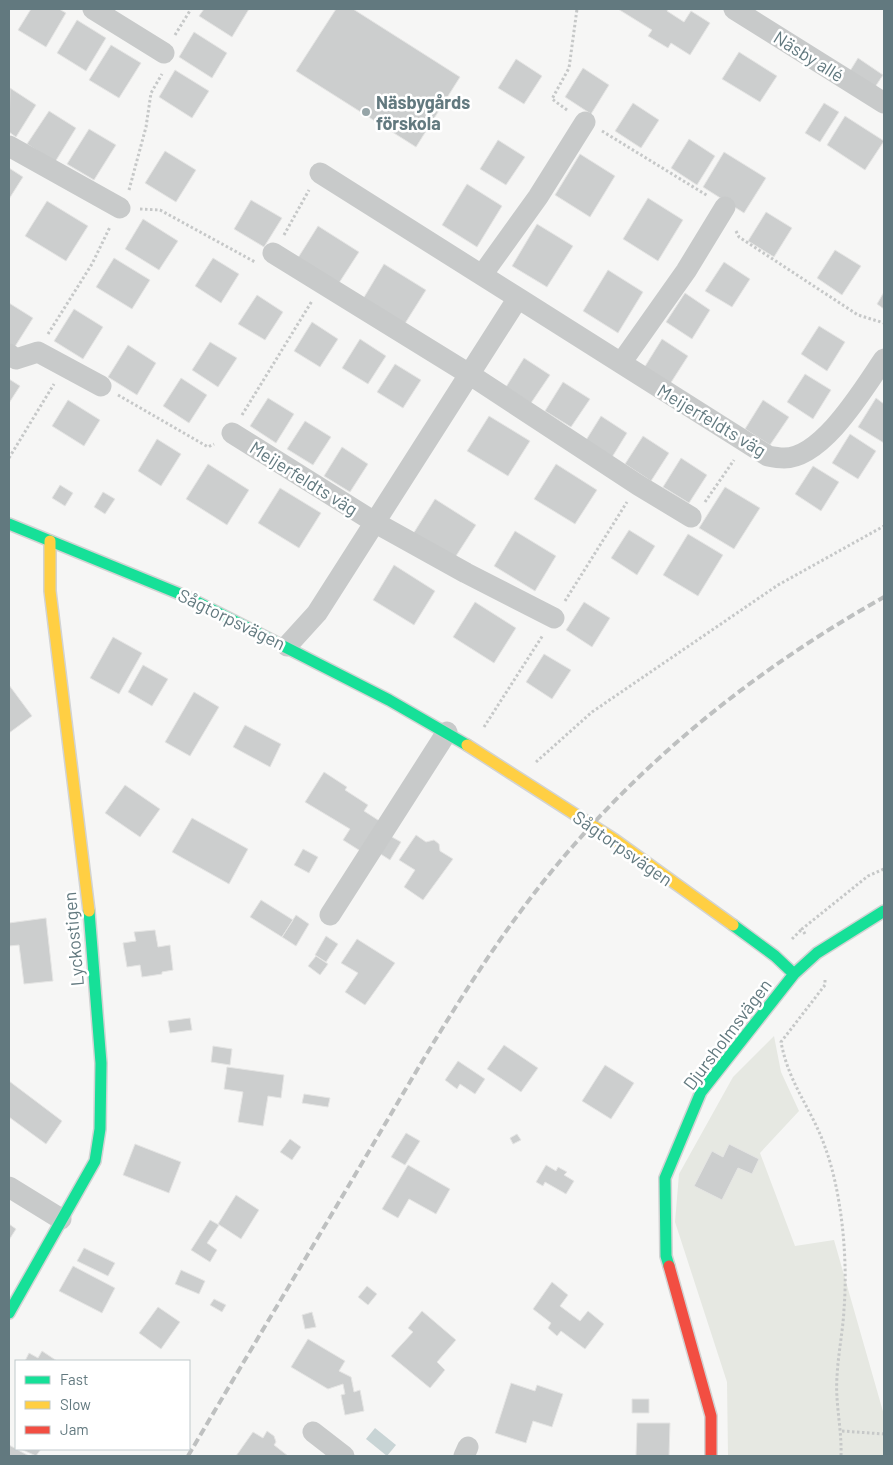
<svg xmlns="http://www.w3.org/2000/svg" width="893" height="1465" font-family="Barlow,sans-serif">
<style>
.green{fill:#e6e8e2}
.water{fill:#c8d4d5}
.building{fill:#cccece;stroke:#e5e5e4}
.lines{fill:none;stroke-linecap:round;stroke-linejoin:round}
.fast-casing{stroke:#d2d3d3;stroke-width:14}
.slow-casing{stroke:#d2d3d3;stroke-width:14}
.jam-casing{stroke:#d2d3d3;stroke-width:14}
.path{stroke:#c6c8c8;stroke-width:3;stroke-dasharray:2.5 2.5;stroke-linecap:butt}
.street{stroke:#c8caca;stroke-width:21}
.fast{stroke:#16e098;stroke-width:11}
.slow{stroke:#ffcf43;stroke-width:11}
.jam{stroke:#f24e42;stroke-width:11}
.rail{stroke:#bec0c0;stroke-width:4;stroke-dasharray:8 4;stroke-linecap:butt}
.poi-dot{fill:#96a5a8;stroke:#fff;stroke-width:2}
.labels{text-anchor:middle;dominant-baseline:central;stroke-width:5;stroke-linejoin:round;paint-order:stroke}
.street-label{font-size:18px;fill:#62797f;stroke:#fff}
.poi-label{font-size:18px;font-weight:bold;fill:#62797f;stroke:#fff;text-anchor:start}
</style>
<rect width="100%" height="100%" fill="#f6f6f5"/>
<!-- green -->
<path class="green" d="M774 1036 781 1072 799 1111 760 1153 795 1246 834 1240 884 1415V1456H728L727 1382 675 1222 679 1174 733 1077Z"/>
<!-- water -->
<path class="water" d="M375 1428 396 1445 387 1456 366 1439Z"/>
<!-- building -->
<path class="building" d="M31 9H59L66 13 46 47 18 30Z
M204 9H249L232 37 199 16Z
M336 9H353L460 77 416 147 296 71Z
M618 9H668L667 11 684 22 691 11 710 23 690 55 671 43 668 48 648 36 652 30Z
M77 20 106 38 86 71 57 53Z
M194 32 227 53 212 78 179 57Z
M111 45 141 63 119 98 89 80Z
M739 52 777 76 760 102 722 79Z
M858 58 883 75 875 87 850 71Z
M516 59 542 76 524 104 498 88Z
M583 68 609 85 591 114 565 97Z
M175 70 209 91 192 118 159 97Z
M10 88 36 105 16 137 9 132Z
M633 103 659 120 641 148 615 131Z
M824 103 839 112 820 142 805 133Z
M49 111 76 128 55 162 27 144Z
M845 116 884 141 865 170 827 145Z
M89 129 116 145 94 180 67 164Z
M689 139 715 156 697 185 671 168Z
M498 140 525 157 506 185 480 169Z
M165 151 196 170 176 202 145 183Z
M724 152 766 178 744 213 703 187Z
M580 154 615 176 590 217 555 195Z
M9 168 23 177 9 199Z
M467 184 502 206 477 247 442 225Z
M648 198 683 220 658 261 623 239Z
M251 200 282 218 264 247 234 229Z
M47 201 88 226 66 261 25 236Z
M766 212 792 228 774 257 748 241Z
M143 219 178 241 159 270 125 249Z
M537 224 573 246 547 287 512 266Z
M318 226 359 252 337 286 296 261Z
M835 250 861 266 842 295 817 278Z
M114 258 150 280 132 309 96 287Z
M213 258 239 274 221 303 195 286Z
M724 262 750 279 732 307 705 291Z
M384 264 426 290 404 325 363 299Z
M608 270 643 292 618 333 583 311Z
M884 292V309L877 304Z
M685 293 710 310 692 339 666 322Z
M257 295 283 312 265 340 238 324Z
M9 303 33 318 14 348 9 345Z
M74 309 103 327 83 359 54 341Z
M312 322 338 339 320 367 294 351Z
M819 326 845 342 827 371 801 354Z
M360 339 386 356 368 384 342 368Z
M662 339 688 356 670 384 644 368Z
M210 342 237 358 218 387 192 370Z
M128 345 156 363 137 395 108 377Z
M524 358 550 375 531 403 506 387Z
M395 364 421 380 403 408 377 392Z
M805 374 831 390 813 419 787 402Z
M181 378 207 395 189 423 163 406Z
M9 379 20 386 9 403Z
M563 382 590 399 571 427 545 411Z
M268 398 294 414 276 443 250 426Z
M876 398 884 404V443L858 427Z
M68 400 100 420 84 446 52 426Z
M763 400 789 417 770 445 745 429Z
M489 416 530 441 508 476 467 451Z
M601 416 627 433 609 462 583 445Z
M305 421 331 437 313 465 287 449Z
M850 434 876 451 858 479 832 463Z
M643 436 669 453 651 481 625 464Z
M157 439 181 454 161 486 138 471Z
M342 447 368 464 350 492 324 476Z
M681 458 707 475 689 503 663 487Z
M208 464 249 490 227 525 186 499Z
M556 464 597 490 575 524 534 499Z
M813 466 839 482 821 511 795 494Z
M60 485 73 493 65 506 52 498Z
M725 487 760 508 734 549 699 528Z
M280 488 321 513 299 548 258 523Z
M103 492 115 499 105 514 94 507Z
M435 499 476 525 454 559 413 534Z
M629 530 655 546 637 575 611 558Z
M515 531 556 556 535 591 494 566Z
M688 534 723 555 698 596 663 575Z
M394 565 435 591 414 625 373 600Z
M475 602 516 628 494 663 453 637Z
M584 602 610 618 592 647 566 630Z
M113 637 142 653 119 694 90 678Z
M544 654 571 670 552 699 526 682Z
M143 665 168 679 152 706 128 692Z
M9 685 32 716 9 733Z
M194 692 219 707 190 756 165 742Z
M245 725 281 744 270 767 233 747Z
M324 772 347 787 345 790 368 805 364 811 381 822 362 852 343 840 350 829 305 802Z
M125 785 160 809 140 837 105 813Z
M192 818 248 849 229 884 172 852Z
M416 835 426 842 434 840 439 844 440 851 453 859 423 900 404 887 415 870 399 860Z
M390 836 401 842 390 860 379 853Z
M303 849 318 857 309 873 294 865Z
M261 900 293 920 282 937 250 917Z
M296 915 309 924 296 946 282 937Z
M46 918 53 981 24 984 19 945 9 946V923Z
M155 930 158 947 170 945 173 970 162 972V974L142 977 140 965 127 967 123 943 136 941 134 932Z
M326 936 338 944 326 962 315 955Z
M357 939 395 963 365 1005 345 992 358 973 341 963Z
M316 956 328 964 320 975 308 966Z
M190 1018 192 1030 170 1033 168 1021Z
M504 1045 538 1068 521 1092 487 1069Z
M213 1046 232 1049 230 1065 211 1062Z
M458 1061 485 1079 475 1094 460 1084 457 1089 445 1080Z
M605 1065 634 1083 611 1119 582 1101Z
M227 1067 284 1075 281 1098 268 1096 263 1126 238 1122 243 1092 224 1089Z
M9 1081 62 1121 46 1144 9 1117Z
M304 1094 330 1098 328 1107 302 1103Z
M406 1133 420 1141 405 1165 391 1157Z
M517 1134 521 1140 513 1144 510 1138Z
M290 1139 301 1147 292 1160 280 1152Z
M135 1144 181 1162 169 1193 123 1175Z
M729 1144 759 1159 752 1174 738 1168 722 1200 694 1186 712 1151 723 1157Z
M408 1165 450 1189 436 1214 409 1199 398 1218 382 1209Z
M546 1165 556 1171 558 1167 567 1172 564 1175 574 1181 566 1194 545 1182 543 1186 536 1182Z
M236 1195 259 1210 241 1239 218 1224Z
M210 1220 219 1225 207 1243 217 1250 210 1262 191 1250Z
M9 1224 16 1229 9 1240Z
M84 1248 115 1263 108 1276 77 1261Z
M73 1266 115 1288 102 1313 59 1291Z
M181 1270 205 1281 199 1294 175 1284Z
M552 1282 568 1295 560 1306 580 1321 588 1311 604 1324 585 1349 561 1331 557 1336 548 1328 551 1323 533 1309Z
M367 1286 377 1294 368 1305 358 1297Z
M214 1299 226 1305 222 1312 210 1305Z
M158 1307 180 1322 161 1349 139 1333Z
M422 1311 456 1340 437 1362 445 1370 430 1388 391 1356 413 1332 408 1328Z
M312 1312 316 1327 305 1329 302 1315Z
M308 1339 345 1361 339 1371 351 1377 354 1392 360 1390 364 1411 345 1415 341 1395 345 1394 343 1384 328 1389 291 1367Z
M42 1351 57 1361H25L29 1353 38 1358Z
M511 1383 535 1391 537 1385 563 1394 552 1427 533 1421 526 1443 495 1433Z
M632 1399H649V1413H632Z
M637 1423H670L669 1456H636Z
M267 1431 274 1436 276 1442 274 1445 288 1456H236L253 1432 263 1438Z
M9 1445 29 1456H9Z
M21 1449H41L36 1456Z"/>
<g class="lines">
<!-- fast casing -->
<g class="fast-casing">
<path id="fast" d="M9 524 185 596 389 700 467 745
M733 925 775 956 794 974
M669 1266 666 1256 665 1178 701 1092 794 974 817 953 884 911
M9 1313 95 1161 100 1129 101 1063 89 911"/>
</g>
<!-- slow casing -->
<g class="slow-casing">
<path id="slow" d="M50 541V591L89 911
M467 745 615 840 733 925"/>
</g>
<!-- jam casing -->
<g class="jam-casing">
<path id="jam" d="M669 1266 711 1416V1456"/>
</g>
<!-- path -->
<path class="path" d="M175 35 191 9
M567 110 552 99 569 68 577 9
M602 131 708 196
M129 190 146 127 151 93 162 74
M140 209 160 210 255 262
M736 231 739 237 858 315 884 323
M284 235 309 190
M48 334 92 264 110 227
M118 395 208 447 214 444
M242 415 312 301
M9 458 54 384
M705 502 734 460
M565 601 627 502
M484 727 543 635
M536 762 592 712 778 585 884 526
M805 934 802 929 868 876 884 869
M792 939 802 929
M825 980V985L781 1042C789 1085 812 1109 825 1147 842 1193 848 1260 844 1309 843 1331 838 1354 837 1377 835 1403 842 1429 841 1456
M842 1431 884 1434"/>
<!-- street -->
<path class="street" d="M93 9 164 53
M734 9 884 103
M9 146 120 208
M273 253 469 374 638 485 691 517
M482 275 538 197 585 122
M518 298 768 456C773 457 779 458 784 458 823 458 864 388 884 359
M9 354 16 359 38 352 101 386
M621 363 686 271 725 207
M232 433 376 523 466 573 554 618
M287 646 317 613 518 298 320 173
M330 915 447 732
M9 1187 61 1219
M313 1432 344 1456
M464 1456 468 1447"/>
<!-- fast -->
<use href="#fast" class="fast"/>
<!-- slow -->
<use href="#slow" class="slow"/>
<!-- jam -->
<use href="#jam" class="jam"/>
<!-- rail -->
<path class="rail" d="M188 1456C251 1349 315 1243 378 1136 437 1036 496 934 573 846 662 744 767 663 884 597"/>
</g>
<!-- markers -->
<circle class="poi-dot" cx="366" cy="112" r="5"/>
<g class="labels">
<!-- street labels -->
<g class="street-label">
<text transform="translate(809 56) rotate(32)">Näsby allé</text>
<text transform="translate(712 420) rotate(31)">Meijerfeldts väg</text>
<text transform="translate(304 478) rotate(32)">Meijerfeldts väg</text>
<text transform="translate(232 619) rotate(26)">Sågtorpsvägen</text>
<text transform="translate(623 848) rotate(35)">Sågtorpsvägen</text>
<text transform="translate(73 939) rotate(-95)">Lyckostigen</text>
<text transform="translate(727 1034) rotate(-53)">Djursholmsvägen</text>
</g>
<!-- poi labels -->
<g class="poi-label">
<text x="376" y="102">Näsbygårds<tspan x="376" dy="21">förskola</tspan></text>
</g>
</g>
<!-- border -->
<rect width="893" height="1465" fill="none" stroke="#62797f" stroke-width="20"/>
<!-- legend -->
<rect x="15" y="1360" width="175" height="90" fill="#ffffff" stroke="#c0c9cc"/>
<rect x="25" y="1376" width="25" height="8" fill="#16e098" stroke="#c0c9cc"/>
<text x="60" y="1385" font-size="15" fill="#62797f">Fast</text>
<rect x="25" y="1401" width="25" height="8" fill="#ffcf43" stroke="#c0c9cc"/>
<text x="60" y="1410" font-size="15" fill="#62797f">Slow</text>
<rect x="25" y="1426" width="25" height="8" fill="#f24e42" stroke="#c0c9cc"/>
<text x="60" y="1435" font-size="15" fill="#62797f">Jam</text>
</svg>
